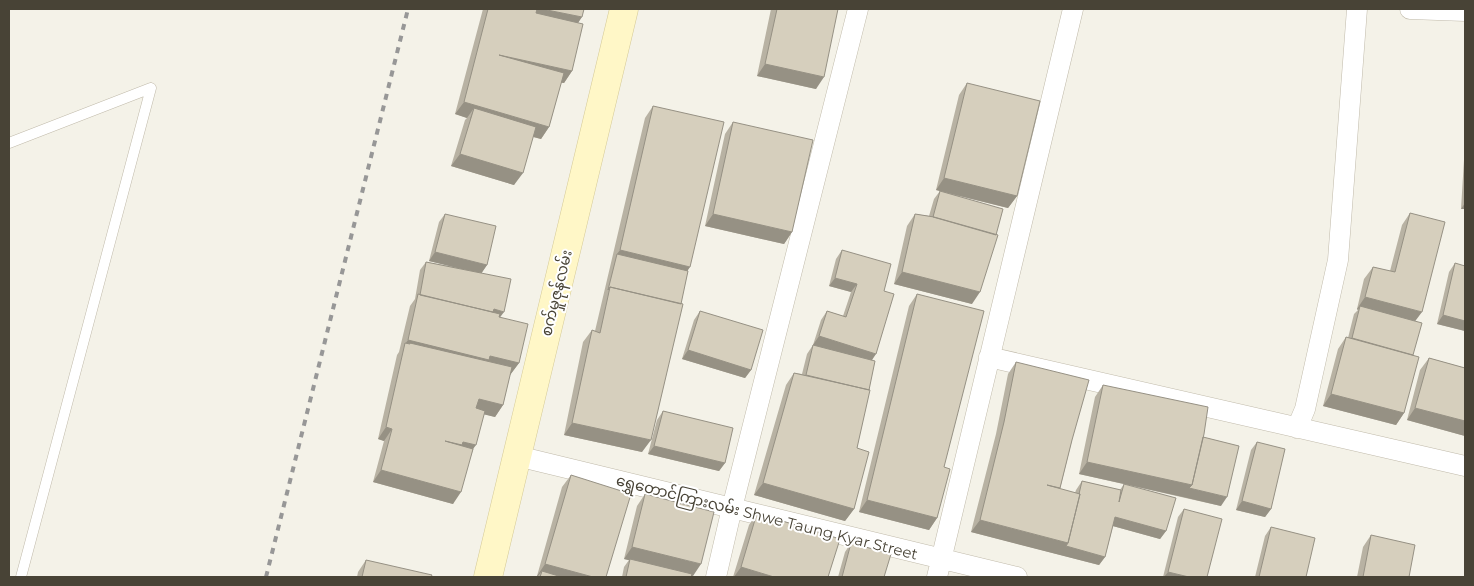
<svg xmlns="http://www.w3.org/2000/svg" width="1474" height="586" font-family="Montserrat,'Noto Sans Myanmar',sans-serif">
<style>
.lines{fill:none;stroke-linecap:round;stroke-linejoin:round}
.lane-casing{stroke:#c0baaa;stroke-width:11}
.street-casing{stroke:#c0baaa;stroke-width:21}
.secondary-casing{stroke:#d5ca97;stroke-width:29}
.lane{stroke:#fff;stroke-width:10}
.street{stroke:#fff;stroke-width:20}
.secondary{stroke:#fff7c7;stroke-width:28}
.rail{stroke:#979797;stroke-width:4;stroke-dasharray:6 6;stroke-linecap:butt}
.wall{fill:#b8b2a3}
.shaded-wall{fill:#969184}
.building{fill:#d6cfbd;stroke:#969184}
.labels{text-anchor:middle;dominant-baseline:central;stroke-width:4;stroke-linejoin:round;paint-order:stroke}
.street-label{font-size:15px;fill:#484336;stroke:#fff}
</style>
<rect width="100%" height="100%" fill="#f4f2e8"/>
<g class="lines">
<!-- lane casing -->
<g class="lane-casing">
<path id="lane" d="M9 143 151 88
M21 577 151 88"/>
</g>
<!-- street casing -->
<g class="street-casing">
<path id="street" d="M1410 9 1465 11
M989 357 1465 466
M1297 428 1305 409 1338 260 1357 9
M517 456 1017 577
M716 577 732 508 858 9
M937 577 1073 9"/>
</g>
<!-- secondary casing -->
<g class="secondary-casing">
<path id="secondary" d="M488 577 624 9"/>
</g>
<!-- lane -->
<use href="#lane" class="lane"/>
<!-- street -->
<use href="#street" class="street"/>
<!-- secondary -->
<use href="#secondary" class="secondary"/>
<!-- rail -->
<path class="rail" d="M266 577 408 9"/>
</g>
<!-- wall -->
<path class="wall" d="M483 9H584L578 23 572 71 564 83H561L549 127 541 139 533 137 514 185 451 166 465 120 467 118 455 114Z
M771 9H838L816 89 757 76Z
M967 83 1017 196 1008 208 959 196 972 304 894 284 907 226 915 214 929 216 934 199 940 191 936 190 959 95Z
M653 106 688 271 642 452 564 435 583 342 592 330 595 331 645 118Z
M733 122 792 232 784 244 705 226 725 134Z
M1465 143V209H1461Z
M1410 213 1415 321 1413 355 1404 413 1396 425 1323 406 1338 349 1346 337 1348 338 1354 314 1358 310 1357 309 1364 279 1373 267 1390 271 1402 225Z
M445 214 487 265 481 273 500 317 519 363 510 375 503 405 495 417 484 414 473 450 453 504 373 482 384 441 378 439 397 355 399 352 410 306 415 299 420 270 426 262 460 268 429 261 439 222Z
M842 250 884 291 872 360 869 390 857 448 854 509 845 521 754 495 786 385 794 373 802 374 807 354 813 345 820 347 813 345 821 320 827 311 843 316 851 292 829 286 836 259Z
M1455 263 1465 331 1437 324 1449 272Z
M917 294 944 467 937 518 929 530 859 512 909 306Z
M700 311 751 370 745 378 682 359 694 320Z
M1429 358 1465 368V436L1407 420 1420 370Z
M1016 362 1072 440 1060 489 1075 493 1076 490 1082 481 1120 490 1124 484 1166 531 1160 539 1113 526 1105 557 1099 565 971 532 996 434 1008 374Z
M1103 385 1203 437 1221 506 1079 474 1095 397Z
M663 411 725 463 719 471 648 454 657 420Z
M1257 442 1271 509 1265 517 1236 510 1251 450Z
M571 475 606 577H538V576H537L562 487Z
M645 494 693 576H692L691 577H622L624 567 629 560 624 559 637 506Z
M1184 509 1207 577H1163L1178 517Z
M757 513 828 577H733L749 525Z
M1271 527 1306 577H1255L1265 536Z
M1371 535 1409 577H1357L1363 547Z
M851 543 884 577H838L845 552Z
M366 560 431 577H357L358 572Z"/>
<!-- shaded-wall -->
<path class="shaded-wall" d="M535 9H542L582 17 576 26 530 16Z
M499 55 572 71 564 83 490 67Z
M765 64 824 77 816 89 757 76Z
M464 102 549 127 541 139 470 119 474 108 467 118 455 114Z
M460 154 523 173 514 185 451 166Z
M944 178 1017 196 1008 208 936 190Z
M1465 203V209H1461Z
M713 214 792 232 784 244 705 226Z
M620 250 690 267 682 279 617 254Z
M435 252 487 265 481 274 429 261Z
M902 272 980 292 972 304 894 284Z
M835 278 857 284 851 292 829 286Z
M1365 297 1422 312 1413 324 1360 306 1358 310 1357 309Z
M421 299 494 309 504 312 498 320Z
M1443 315 1465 321V331L1437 324Z
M819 336 876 354 870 363 813 345Z
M408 340 490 356 519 363 510 375 410 344V343L403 352 405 344Z
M688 350 751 370 745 378 682 359Z
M1331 394 1404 413 1396 425 1323 406Z
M479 399 503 405 495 417 470 411Z
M1415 408 1465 421V436L1407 420Z
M572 423 651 440 642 452 564 435Z
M386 427 392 429 384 441 378 439Z
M445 441 463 442 476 445 467 457Z
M654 446 725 463 719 471 648 454Z
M1087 462 1192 485 1183 497 1079 474Z
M381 470 461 492 453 504 373 482Z
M763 483 854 509 845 521 754 495Z
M1189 488 1227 497 1221 506 1183 497Z
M867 500 937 518 929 530 859 512Z
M1242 501 1271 509 1265 517 1236 510Z
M1115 517 1166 531 1160 539 1109 525Z
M980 520 1068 543 1060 555 971 532Z
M1066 546 1105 557 1099 565 1060 555Z
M632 547 701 564 693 576 624 559Z
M545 564 593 577H540L542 571 538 576H537Z
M741 567 774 577H734Z
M1168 572 1189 577H1164Z"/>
<!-- building -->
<path class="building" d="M488 9H537L536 13 583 24 572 71 499 55 564 73 549 127 464 102Z
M542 9H584L582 17Z
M777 9H838L824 77 765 64Z
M967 83 1040 101 1017 196 944 178Z
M653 106 724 122 690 267 620 250Z
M474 108 536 127 523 173 460 154Z
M733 122 813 140 792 232 713 214Z
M940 191 1003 209 996 235 933 217Z
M1410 213 1445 222 1422 312 1365 297 1373 267 1395 272Z
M445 214 496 226 487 265 435 252Z
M915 214 934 217 998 235 980 292 902 272Z
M842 250 891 264 884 291 894 294 876 354 819 336 827 311 846 317 857 284 835 278Z
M617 254 688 271 681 304 610 287 608 290Z
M426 262 511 279 504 312 494 309 493 312 420 295Z
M1455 263 1465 266V321L1443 315Z
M610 287 683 304 651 440 572 423 592 330 600 333Z
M418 294 500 314 499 317 528 324 519 363 490 356 489 360 408 340Z
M917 294 984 311 944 467 950 469 937 518 867 500Z
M1360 306 1422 323 1413 355 1352 338Z
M700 311 763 330 751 370 688 350Z
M1346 337 1419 357 1404 413 1331 394Z
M405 343 410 344V343L512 367 503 405 479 399 476 408 485 411 476 445 463 442 462 445 445 441 473 449 461 492 381 470 392 429 386 427Z
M813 345 875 361 869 390 806 375Z
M1429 358 1465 368V421L1415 408Z
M1016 362 1089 380 1072 440 1060 488 1047 485 1080 494 1068 543 980 520 1004 422Z
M794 373 870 390 857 448 869 452 854 509 763 483Z
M1103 385 1208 407 1204 434 1192 485 1087 462Z
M663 411 733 428 725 463 654 446Z
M1203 437 1239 446 1227 497 1189 488 1192 485Z
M1257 442 1285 449 1271 509 1242 501Z
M571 475 631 494 606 577H593L545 564Z
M1082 481 1121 490 1119 502 1124 484 1176 498 1166 531 1115 517 1105 557 1066 546 1068 543 1080 494H1079Z
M645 494 714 512 701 564 632 547Z
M1184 509 1222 519 1207 577H1189L1168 572Z
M757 513 840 539 828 577H774L741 567Z
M1271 527 1315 538 1306 577H1259Z
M1371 535 1415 545 1409 577H1363Z
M851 543 891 554 884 577H842Z
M630 559 692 574 691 577H626Z
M366 560 432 575 431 577H362Z
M542 571 562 577H540Z"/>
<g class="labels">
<!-- street labels -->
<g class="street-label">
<text transform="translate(556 293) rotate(-76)">စက်မှုဇုန်လမ်း</text>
<text transform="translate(767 517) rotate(14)">ရွှေတောင်ကြားလမ်း Shwe Taung Kyar Street</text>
</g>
</g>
<!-- border -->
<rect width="1474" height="586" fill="none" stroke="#484336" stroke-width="20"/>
</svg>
